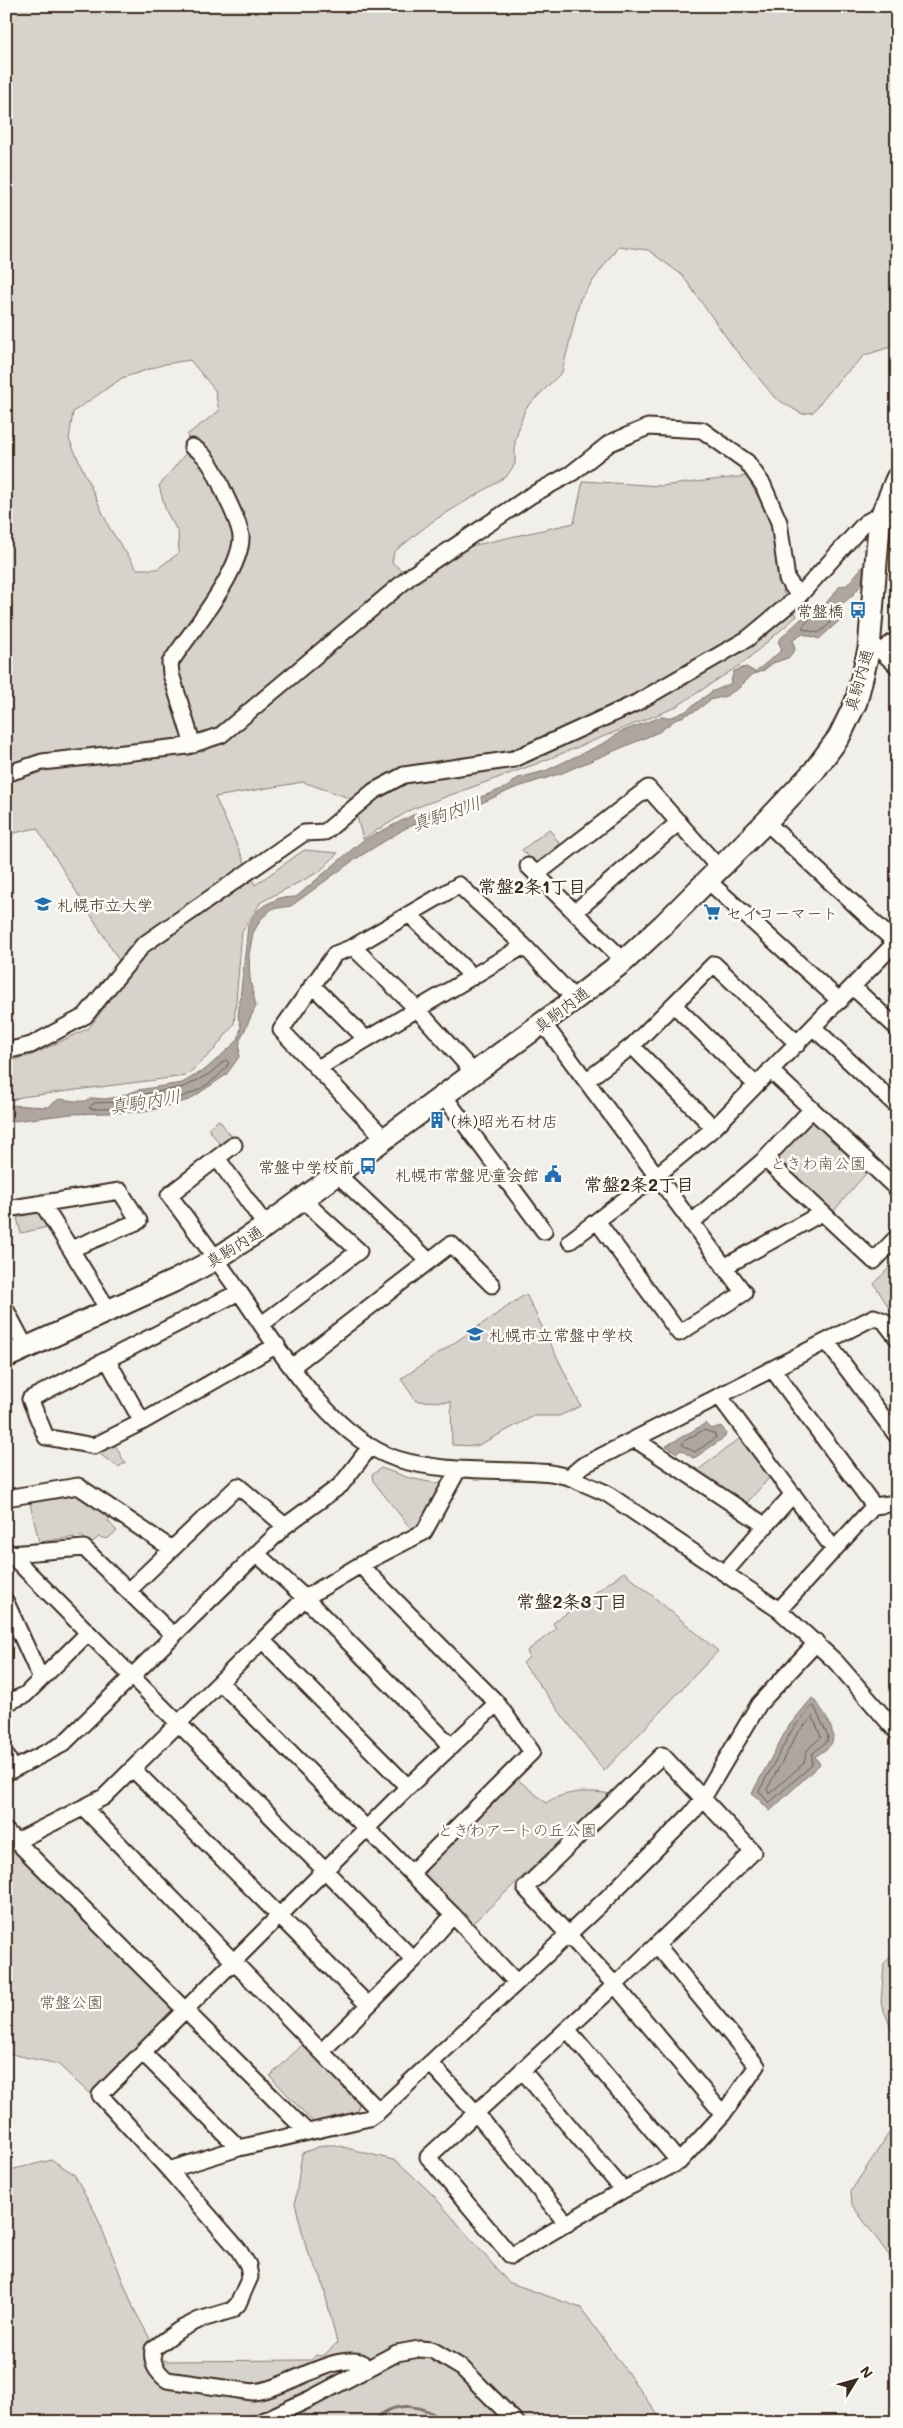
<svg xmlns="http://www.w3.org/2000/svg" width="903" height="2428" font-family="Mali,'Klee One',sans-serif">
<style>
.green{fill:#d7d2cc;stroke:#897e75;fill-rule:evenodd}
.water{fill:#aea69f;stroke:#80746b}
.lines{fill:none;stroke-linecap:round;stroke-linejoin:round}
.shore{stroke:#695c52;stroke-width:1}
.stream{stroke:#80746b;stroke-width:3}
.minor-casing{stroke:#3b2a1e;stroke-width:19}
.highway-casing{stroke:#3b2a1e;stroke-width:25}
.minor{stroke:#fdfcf7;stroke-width:15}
.highway{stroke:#fdfcf7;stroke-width:21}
.labels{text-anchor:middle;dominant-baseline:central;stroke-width:5;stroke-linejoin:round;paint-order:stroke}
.poi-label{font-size:16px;fill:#3b2a1e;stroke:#fdfcf7;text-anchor:start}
.street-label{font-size:16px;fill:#3b2a1e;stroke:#fdfcf7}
.park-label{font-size:16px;fill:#62544a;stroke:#fdfcf7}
.water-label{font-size:18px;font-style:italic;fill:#63554b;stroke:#fdfcf7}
.neighbourhood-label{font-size:18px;font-weight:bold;fill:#3b2a1e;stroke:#fdfcf7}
</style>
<rect width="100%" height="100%" fill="#f1efea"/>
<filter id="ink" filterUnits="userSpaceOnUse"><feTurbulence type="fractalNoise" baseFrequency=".02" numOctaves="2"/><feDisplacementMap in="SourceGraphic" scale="10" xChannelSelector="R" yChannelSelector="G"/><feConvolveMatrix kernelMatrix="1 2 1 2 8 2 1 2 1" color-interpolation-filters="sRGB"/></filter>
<g filter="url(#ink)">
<!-- green -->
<path class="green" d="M6 6H897V345L865 355 839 380 813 412 802 414 775 398 734 348 682 275 648 250 618 246 580 299 562 372 525 409 515 441V464L506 477 433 521 394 552 392 562 401 570 425 564 462 548 574 523 583 481 661 486 747 476 772 524 783 592 797 616 743 663 674 708 536 764 412 809 363 839 352 799 303 782 215 797 255 885 304 850 338 853 319 872 261 902 242 932 234 1024 214 1050 186 1076 21 1097 6 1102V1062L32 1055 89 1028 128 975 37 828 6 835ZM190 360 215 390 219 411 188 434 186 453 159 486 166 511 178 532 179 553 157 569H137L110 529 69 439 73 412 122 378 165 364Z
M549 829 560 844 536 864 522 850Z
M219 1120 232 1137 221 1146 208 1128Z
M812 1120 868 1171 832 1213 773 1157Z
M37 1211 48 1227 21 1233 17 1218Z
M897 1259V1320L874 1284Z
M526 1294 581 1406 559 1416H534L477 1446 452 1445 451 1402 416 1401 401 1379Z
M739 1439 770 1477 744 1506 694 1473Z
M114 1443 125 1463 118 1467 97 1452Z
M381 1468 409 1478 445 1485 419 1529H411L373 1481 372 1475Z
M80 1495 111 1516 108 1521 117 1531 107 1539 99 1537 90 1544 82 1536 39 1542 30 1503Z
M624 1572 718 1651 604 1771 523 1663 529 1657 527 1651 556 1629 553 1623Z
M516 1778 546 1803C563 1791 590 1790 610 1794L471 1925 424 1875 428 1867Z
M6 1843 175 2013 93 2097 58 2064 6 2053Z
M897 1954V2043L881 2003 884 1964 892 1955Z
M304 2043 359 2100 358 2112 317 2122 312 2121 270 2076Z
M897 2121V2266L852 2205 851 2191Z
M323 2145H335L397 2161 433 2195 508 2282 581 2308 663 2422H6V2171L52 2160 74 2174 96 2214 134 2309 156 2350 165 2361 311 2360 316 2355 323 2356 337 2343 321 2277 307 2251 295 2203 302 2153Z"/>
<!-- water -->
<path class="water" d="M897 526V544L890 549 853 595 842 604 839 621 819 639 803 634 793 640 795 650 788 658 773 663 764 670 752 675 739 688 726 696 710 700 697 710 675 720 659 732 562 773 515 788 468 809 461 817 442 821H424L406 828 354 860 291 906 272 909 261 919 253 933 249 955 250 979 256 1006 240 1040 239 1057 226 1075 189 1100 145 1112 71 1114 6 1122V1106L10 1105 48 1107 59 1099 75 1101H85L93 1098 104 1099 118 1097 138 1090 182 1083 206 1069 238 1040 241 1027 238 1017 248 926 257 911 265 905 279 898 296 897 362 841 413 815 424 811H444L507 787 518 778 545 771 606 742 620 732 661 717H672L686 711 711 692 730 684 734 671 746 667 755 672 782 650 778 641C789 629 803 618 814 607H823L840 586 847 585Z
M706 1423 711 1429 721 1426 726 1433 725 1437 696 1457 693 1458 681 1450 677 1453 666 1446Z
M812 1698C820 1705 839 1733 831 1744 828 1749 820 1753 815 1757L820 1764 770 1811 752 1793 788 1727Z"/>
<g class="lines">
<!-- shore -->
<path class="shore" d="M833 603 837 605C835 619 829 626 818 633L803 629V626L816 612 825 611Z
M226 1060 229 1063C203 1104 135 1109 91 1109L89 1108 94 1103 119 1102 139 1095 184 1087 209 1074Z
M704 1430 715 1434 716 1438 695 1452 682 1445 683 1442Z
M814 1706 828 1736 827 1741 812 1754V1765L769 1803 759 1791 792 1730 811 1707Z
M813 1717 821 1737 807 1750 804 1763 769 1794 767 1789 797 1734Z"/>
<!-- stream -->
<path class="stream" d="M373 2422C393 2400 423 2403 444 2422"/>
<!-- minor casing -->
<g class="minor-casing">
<path id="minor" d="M192 447C207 453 217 475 223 490 229 504 239 521 241 536 243 570 189 634 170 663L171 674 193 745
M869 649 881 651 897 639
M881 651 897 666
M6 774 42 762 188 746 221 735 412 575 530 496 572 473 610 443 648 427 702 430 747 462 763 485 779 522 787 579 799 596
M766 822 897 944
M528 866 624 961
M537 874 648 788 719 868
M707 880 840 1001
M576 911 679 822
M409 914 473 977
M353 947 417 1009 474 1073
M312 985 366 1039
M853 987 897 1028
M674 1005 756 1085
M543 1023 744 1293 679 1333 597 1221
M814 1028 897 1106
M632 1046 714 1128
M6 1051 31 1045 85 1016 143 945 304 833 325 832 374 791 404 775 514 759 636 703 747 639 799 596 865 523 882 514
M318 1068 524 946
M770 1070 897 1189
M587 1080 632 1046 714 964 798 1044
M444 1096 544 1231
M385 1139 281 1030 335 954 353 947 459 885 524 946 575 999
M217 1158 234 1145
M765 1159 874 1261 897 1237
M337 1174 429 1261
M42 1203 109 1311
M6 1209 120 1191 139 1221 71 1249
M691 1223 765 1159 812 1109
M266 1226 217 1158 169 1195C193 1227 217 1260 240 1293 278 1348 331 1438 397 1459 447 1474 500 1468 551 1473L569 1477 606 1493 779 1610 836 1662 897 1732
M570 1241 656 1176 714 1128 897 941
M724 1267 822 1213
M239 1292 30 1399 46 1437 94 1446 142 1422 277 1345
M6 1310 26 1348
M262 1324 359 1251 303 1200
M827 1342 897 1436
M108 1361 142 1422
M293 1366 451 1244 492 1285
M773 1370 874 1506
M719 1396 833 1548
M636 1440 766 1526
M569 1477 582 1466 874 1317 884 1321 897 1338
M6 1498 78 1486 172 1549
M6 1550 414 1960
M257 1554 305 1598 451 1746
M6 1556 10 1554 84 1548 173 1635
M360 1565 497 1703 532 1752 411 1873
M725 1572 793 1494
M128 1591 238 1486 285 1526
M6 1602 41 1679
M779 1610 874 1506 897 1503
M262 1640 408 1787
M220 1682 453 1915 516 1982
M6 1703 25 1695 87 1634
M497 1703 408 1787 100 2095 169 2170 239 2148 369 2118 379 2111 605 1900 691 1814 702 1800 759 1704 817 1642
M6 1755 13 1769
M133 1769 368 2005
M6 1773 63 1744 285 1526 341 1485 370 1447
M84 1808 379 2111
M6 1831 307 2132
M17 1841 104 1797 305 1598 360 1565 424 1532 458 1470
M657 1945 757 2066 723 2114 679 2162 623 2190 511 2256 428 2157 615 1985 753 1852 662 1755 525 1888 615 1985 723 2114
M567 2029 679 2162
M322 2051 414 1960 453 1915
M143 2053 239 2148
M430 2063 476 2113 567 2224
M522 2070 623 2190
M169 2170 238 2249 248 2265 250 2277 238 2304 232 2310 199 2320 179 2330 153 2349C151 2363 156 2371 167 2380L253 2392C287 2389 328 2355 361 2362L366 2369
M260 2422 312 2398 397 2353 419 2349 432 2350 462 2368 516 2422"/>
</g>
<!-- highway casing -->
<g class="highway-casing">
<path id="highway" d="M6 1357 174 1281 216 1259 266 1226 575 999 624 961 663 925 766 822 814 771 839 737 856 702 869 649 879 526 882 514 897 478"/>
</g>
<!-- minor -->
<use href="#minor" class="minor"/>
<!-- highway -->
<use href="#highway" class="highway"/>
</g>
</g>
<!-- icons -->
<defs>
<g id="bus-bare" transform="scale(1.35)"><path d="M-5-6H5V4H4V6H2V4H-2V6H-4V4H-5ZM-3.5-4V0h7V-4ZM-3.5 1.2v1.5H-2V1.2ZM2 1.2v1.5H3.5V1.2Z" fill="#1f6fb2" stroke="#fdfcf7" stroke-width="2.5" paint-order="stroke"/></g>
<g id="university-bare" transform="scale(1.35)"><path d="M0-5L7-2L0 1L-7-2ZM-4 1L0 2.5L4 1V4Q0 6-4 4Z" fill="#1f6fb2" stroke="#fdfcf7" stroke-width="2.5" paint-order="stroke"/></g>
<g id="supermarket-bare" transform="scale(1.35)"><path d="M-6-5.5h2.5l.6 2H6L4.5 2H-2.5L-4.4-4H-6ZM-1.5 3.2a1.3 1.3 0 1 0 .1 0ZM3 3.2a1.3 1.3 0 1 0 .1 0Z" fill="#1f6fb2" stroke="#fdfcf7" stroke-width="2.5" paint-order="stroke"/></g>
<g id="building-bare" transform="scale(1.35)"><path d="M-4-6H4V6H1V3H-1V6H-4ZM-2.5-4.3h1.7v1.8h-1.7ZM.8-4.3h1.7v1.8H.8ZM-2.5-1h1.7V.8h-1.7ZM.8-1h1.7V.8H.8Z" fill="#1f6fb2" stroke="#fdfcf7" stroke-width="2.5" paint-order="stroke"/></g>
<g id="civic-bare" transform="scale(1.35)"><path d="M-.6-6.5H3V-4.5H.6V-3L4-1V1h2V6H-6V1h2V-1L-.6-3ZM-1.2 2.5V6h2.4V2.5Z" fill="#1f6fb2" stroke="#fdfcf7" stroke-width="2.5" paint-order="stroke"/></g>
<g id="school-bare" transform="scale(1.35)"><path d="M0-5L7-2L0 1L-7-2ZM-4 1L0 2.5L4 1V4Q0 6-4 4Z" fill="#1f6fb2" stroke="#fdfcf7" stroke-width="2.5" paint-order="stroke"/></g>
</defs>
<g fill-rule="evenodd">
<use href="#bus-bare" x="858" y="610"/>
<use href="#university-bare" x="43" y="904"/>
<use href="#supermarket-bare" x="712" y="912"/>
<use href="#building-bare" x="437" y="1120"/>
<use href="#bus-bare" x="368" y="1166"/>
<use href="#civic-bare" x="553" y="1174"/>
<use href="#school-bare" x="475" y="1334"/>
</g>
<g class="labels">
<!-- poi labels -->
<g class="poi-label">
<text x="844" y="610" text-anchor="end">常盤橋</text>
<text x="57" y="904">札幌市立大学</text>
<text x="726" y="912">セイコーマート</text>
<text x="451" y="1120">(株)昭光石材店</text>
<text x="354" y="1166" text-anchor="end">常盤中学校前</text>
<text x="539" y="1174" text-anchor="end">札幌市常盤児童会館</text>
<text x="489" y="1334">札幌市立常盤中学校</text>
</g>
<!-- street labels -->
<g class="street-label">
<text transform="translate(858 680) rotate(-74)">真駒内通</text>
<text transform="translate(561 1009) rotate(-37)">真駒内通</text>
<text transform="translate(234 1246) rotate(-32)">真駒内通</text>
</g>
<!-- park labels -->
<g class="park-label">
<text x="818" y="1162">ときわ南公園</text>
<text x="517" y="1829">ときわアートの丘公園</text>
<text x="71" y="2001">常盤公園</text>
</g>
<!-- water labels -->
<g class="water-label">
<text transform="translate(446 813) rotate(-19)">真駒内川</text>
<text transform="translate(145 1101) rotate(-9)">真駒内川</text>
</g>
<!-- neighbourhood labels -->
<g class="neighbourhood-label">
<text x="532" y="886">常盤2条1丁目</text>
<text x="639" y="1184">常盤2条2丁目</text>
<text x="572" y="1601">常盤2条3丁目</text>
</g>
</g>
<!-- margin -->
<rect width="903" height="2428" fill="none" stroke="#fdfcf7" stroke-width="25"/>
<rect x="12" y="12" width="878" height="2403" fill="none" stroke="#3b2a1e" stroke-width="2" filter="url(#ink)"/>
<!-- north arrow -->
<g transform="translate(856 2380) rotate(53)" stroke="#fdfcf7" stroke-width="4" paint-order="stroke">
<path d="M0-4L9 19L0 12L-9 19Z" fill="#3b2a1e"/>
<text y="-8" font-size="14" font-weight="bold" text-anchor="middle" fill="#3b2a1e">N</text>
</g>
</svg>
